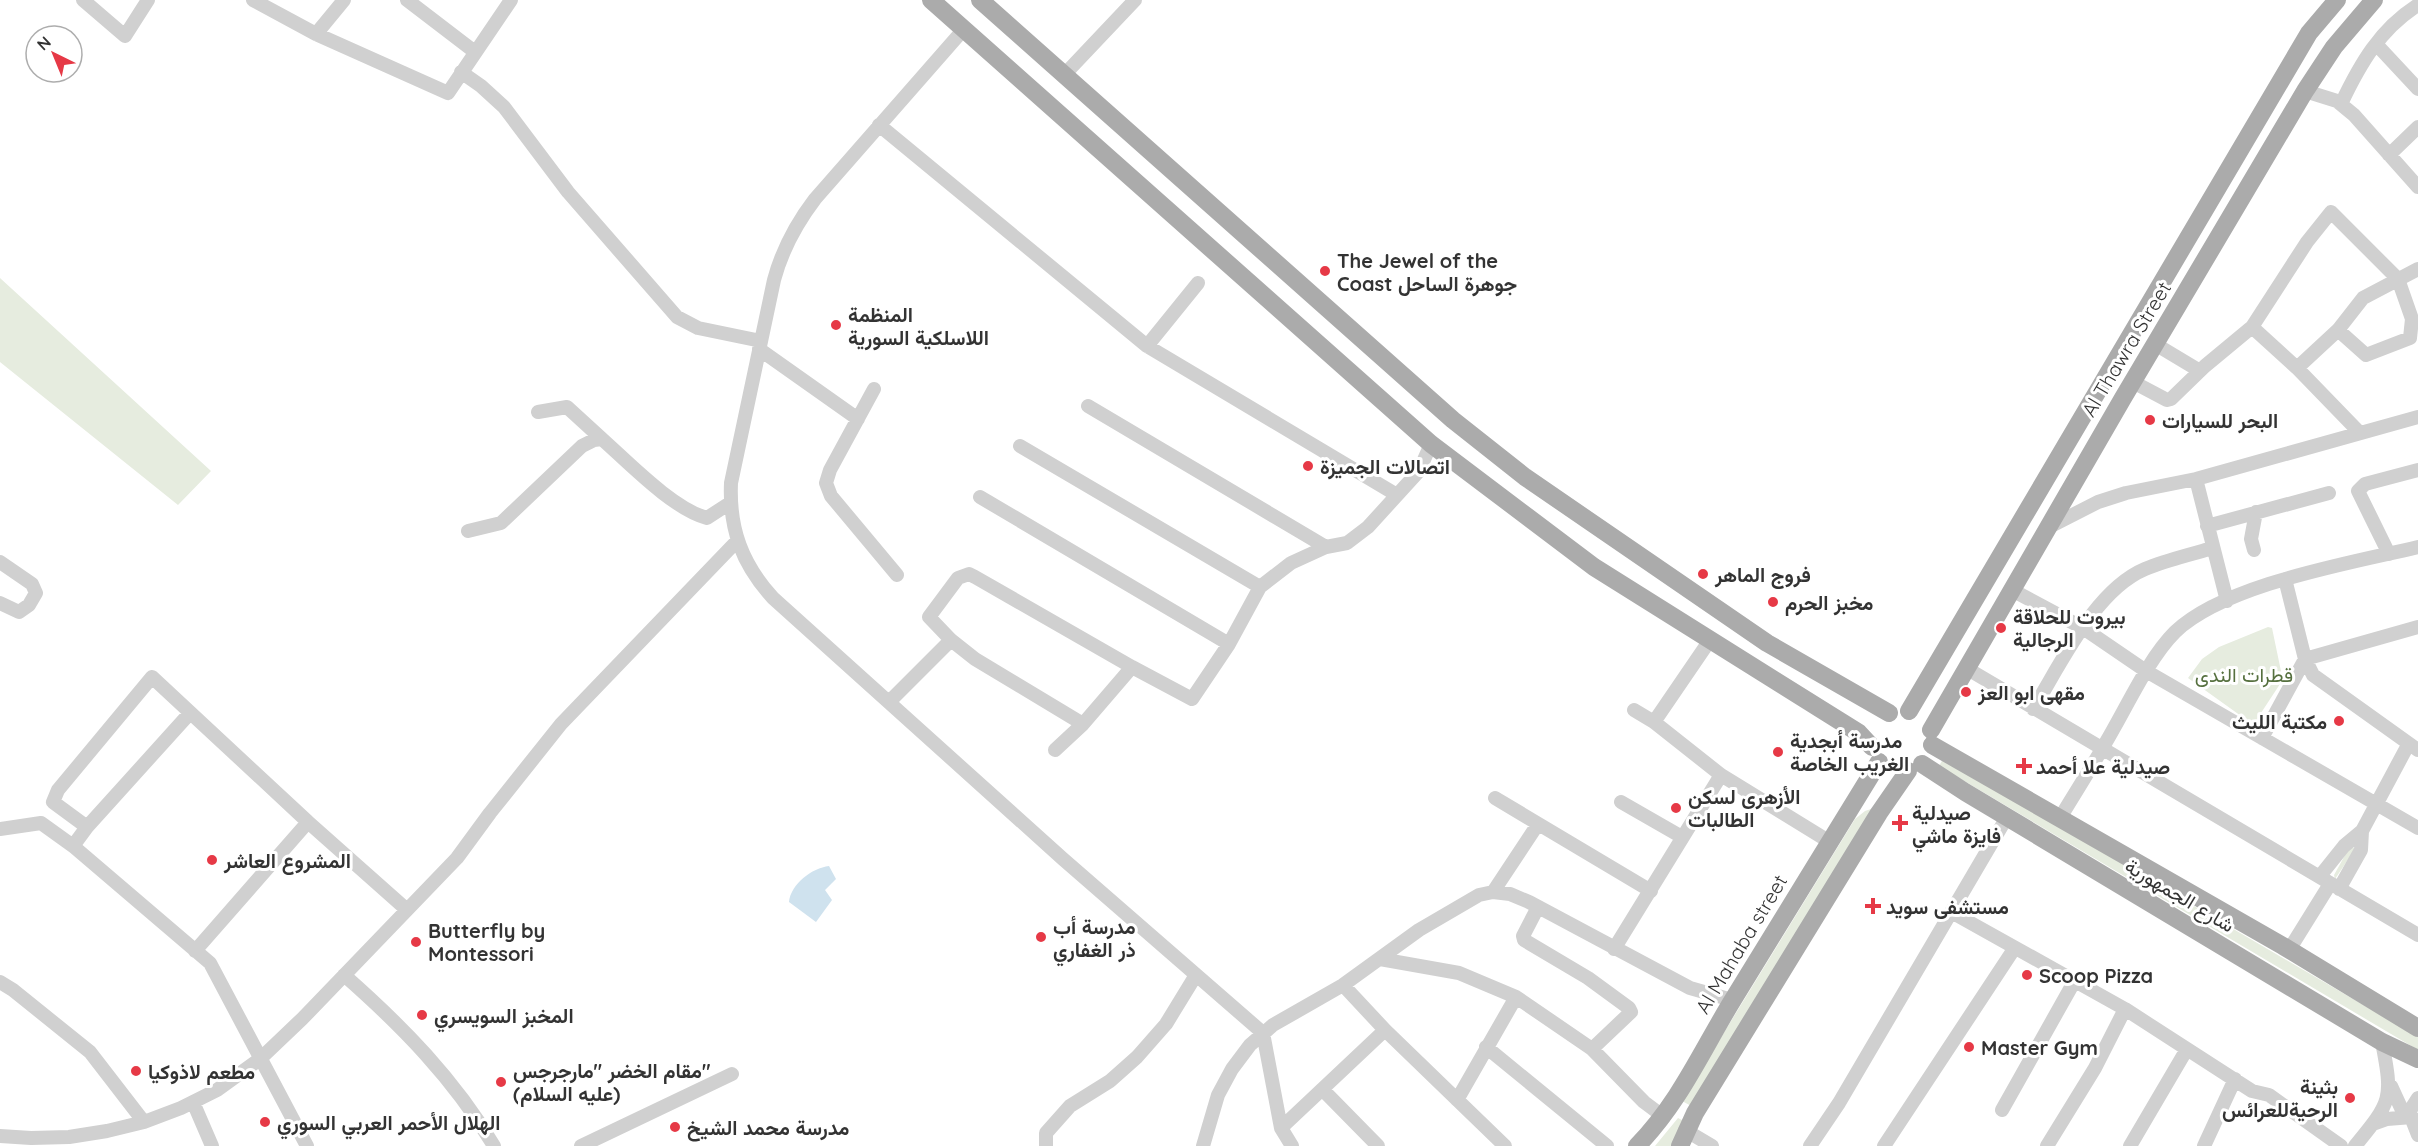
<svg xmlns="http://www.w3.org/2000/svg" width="2418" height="1146" font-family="Quicksand,Vazirmatn,sans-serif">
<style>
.green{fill:#e6ecdf}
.water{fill:#cfe2ee}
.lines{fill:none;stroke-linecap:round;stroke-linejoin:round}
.minor{stroke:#d0d0d0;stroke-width:14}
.major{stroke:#ababab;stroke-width:18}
.poi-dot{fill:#e63946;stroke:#fff;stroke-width:2}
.labels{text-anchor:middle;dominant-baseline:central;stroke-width:6;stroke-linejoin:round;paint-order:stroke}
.poi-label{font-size:20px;font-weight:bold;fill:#333;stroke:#fff;text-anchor:start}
.street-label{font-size:20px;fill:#333;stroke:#fff}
.park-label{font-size:20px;fill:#56703f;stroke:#fff}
</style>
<rect width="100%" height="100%" fill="#fff"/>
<!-- green -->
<path class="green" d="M0 278 211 471 178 505 0 362Z
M2268 627 2272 628 2282 676 2280 684 2259 716 2255 726 2188 678 2202 659 2219 647Z
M1943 759 2418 1037V1050L1939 766Z
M1871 809 1872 811 1695 1108 1682 1101 1855 819 1865 811Z
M2353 847 2355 849 2335 879 2334 875 2349 848Z
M1678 1118 1688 1123 1676 1146H1655Z"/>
<!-- water -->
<path class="water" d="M829 866 836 879 825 890 832 900 816 922 789 902C791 884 812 868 829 866Z"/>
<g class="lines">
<!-- minor -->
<path class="minor" d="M83 0 125 36 148 0
M253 0 316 34 448 93 511 0
M407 0 475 52
M964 29 815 199C796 224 782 250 774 280L731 483C729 529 742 564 773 598L1063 859 1263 1033 1281 1128 1292 1146
M316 34 344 0
M2376 44 2418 89
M461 72 481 86 504 107 568 192 677 317 698 328 761 341
M1064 75 1135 0
M2305 91 2337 101 2354 115 2418 187
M2341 104C2360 64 2380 29 2418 5
M879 125 1147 346 1397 495
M2389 155 2418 127
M2155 344 2200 371
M1147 346 1198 283
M759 349 858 419
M2297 368 2252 327 2307 242 2331 212 2398 279 2412 319 2410 338 2366 355 2338 330
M2133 382 2167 400 2171 399 2205 366 2252 327
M874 389 830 470 826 483 831 496 897 575
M1088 406 1326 547
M538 412 567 407 602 439
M2360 433 2297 368 2338 330 2363 298 2418 269
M1020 446 1260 587
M2196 479 2227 601
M980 497 1229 644
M2207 526 2329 493
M2049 527 2098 502 2126 493 2196 479 2418 417
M468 531 501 523 582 446 594 440 602 439C629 463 673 509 707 518L730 503
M2254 550 2251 539 2256 512
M2389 554 2358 491 2365 484 2418 470
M0 562 32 584 36 593 29 605 19 612 0 603
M2285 579 2305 659 2313 675 2418 750
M2012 590 2083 628 2146 671 2418 828
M1966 668 2418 935
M889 702 951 640
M2033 709C2061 664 2095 590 2145 569 2167 560 2190 555 2212 548
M1634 710 1654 722 1721 775 1830 842
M1654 722 1710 640
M1083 724 975 659 951 640 929 617 958 578 969 574 975 577 1132 667
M2262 738 2305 659 2418 627
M1055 750 1083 724 1132 667 1192 699 1229 644 1260 587 1291 563 1326 547 1347 543 1368 527 1419 471 1431 444
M1495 798 1651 891
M1621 802 1682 837
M2060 818C2078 788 2097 759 2114 728 2131 698 2151 656 2175 632 2225 584 2351 563 2418 547
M87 827 190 713
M0 829 41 823 73 846
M2320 876 2344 846 2362 831 2408 745
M2339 889 2361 850 2362 831
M1493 892 1538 824
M1538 907 1523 936 1524 940 1588 978 1629 1008 1631 1012 1592 1049
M1953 913 2125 1009 2252 1091 2269 1095 2341 1146
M1614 949 1721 775
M2289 950 2330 884
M195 951 308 822
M1380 959 1459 973 1516 997 1592 1049 1644 1102 1664 1117
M344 975C402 1026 454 1079 494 1146
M0 982 13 990 90 1052 144 1122
M1343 985 1385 1030 1505 1146
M1486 1047 1607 1146
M2391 1086 2402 1110 2412 1117
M1323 1090 1378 1146
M2418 1098 2409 1112 2418 1135
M1457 1100 1516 997
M193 1102 212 1146
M2002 1110 2074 982
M2373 1124 2387 1119 2412 1117
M1281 1128 1385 1030
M1685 1130 1712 1146
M0 1136 31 1138 69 1137 107 1131 144 1122 181 1108 217 1090 260 1059 302 1019 457 858 490 813 561 724 737 541
M307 1146 210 963 73 846 87 827 53 802 58 790 152 677 308 822 406 909
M581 1146 732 1074
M1046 1146V1133L1070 1106 1110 1081 1137 1057 1166 1024 1196 975
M1203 1146 1218 1095 1232 1069 1250 1045 1273 1025 1343 985 1419 930 1479 895 1493 892 1510 894 1529 902 1690 988 1732 1000
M1810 1146 1839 1103 2007 817
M1884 1146 2014 949
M2047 1146 2095 1068 2125 1009
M2130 1146 2187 1049
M2204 1146 2235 1079
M2355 1146C2392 1101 2393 1099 2382 1042"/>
<!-- major -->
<path class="major" d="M931 0 1431 444 1594 567 1859 733 1872 747
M980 0 1453 420 1525 477 1767 643 1889 713
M1909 711 2309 33 2337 0
M1931 730 2123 398 2305 91 2334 47 2374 0
M1932 745 2283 946 2418 1028
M1922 764 1965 792 2382 1042 2418 1059
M1637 1146C1680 1102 1702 1050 1734 998 1782 919 1831 841 1879 762
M1680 1146 1695 1113 1879 813 1908 771"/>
</g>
<!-- markers -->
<g class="poi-dot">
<circle cx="1325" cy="271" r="6"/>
<circle cx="836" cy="325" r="6"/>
<circle cx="2150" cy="420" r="6"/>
<circle cx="1308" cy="466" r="6"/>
<circle cx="1703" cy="574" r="6"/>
<circle cx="1773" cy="602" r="6"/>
<circle cx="2001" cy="628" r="6"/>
<circle cx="1966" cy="692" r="6"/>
<circle cx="2339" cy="721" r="6"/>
<circle cx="1778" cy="752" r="6"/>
<path d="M2021 757h6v6h6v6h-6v6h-6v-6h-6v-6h6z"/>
<circle cx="1676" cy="808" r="6"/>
<path d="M1897 814h6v6h6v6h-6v6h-6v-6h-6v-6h6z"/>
<circle cx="212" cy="860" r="6"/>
<path d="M1870 897h6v6h6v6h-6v6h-6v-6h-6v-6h6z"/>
<circle cx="1041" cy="937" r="6"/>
<circle cx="416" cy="942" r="6"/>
<circle cx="2027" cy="975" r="6"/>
<circle cx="422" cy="1015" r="6"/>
<circle cx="1969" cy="1047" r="6"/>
<circle cx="136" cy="1071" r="6"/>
<circle cx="501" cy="1082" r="6"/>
<circle cx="2350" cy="1098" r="6"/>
<circle cx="265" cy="1122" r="6"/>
<circle cx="675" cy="1127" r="6"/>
</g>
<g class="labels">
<!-- poi labels -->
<g class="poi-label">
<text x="1337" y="260">The Jewel of the<tspan x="1337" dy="23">Coast جوهرة الساحل</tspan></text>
<text x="848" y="314">المنظمة<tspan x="848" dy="23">اللاسلكية السورية</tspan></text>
<text x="2162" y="420">البحر للسيارات</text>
<text x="1320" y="466">اتصالات الجميزة</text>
<text x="1715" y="574">فروج الماهر</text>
<text x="1785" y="602">مخبز الحرم</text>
<text x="2013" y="616">بيروت للحلاقة<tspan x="2013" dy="23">الرجالية</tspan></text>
<text x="1978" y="692">مقهى ابو العز</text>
<text x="2327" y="721" text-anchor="end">مكتبة الليث</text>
<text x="1790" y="740">مدرسة أبجدية<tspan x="1790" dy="23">الغريب الخاصة</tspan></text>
<text x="2036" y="766">صيدلية علا أحمد</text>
<text x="1688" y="796">الأزهري لسكن<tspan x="1688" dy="23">الطالبات</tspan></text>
<text x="1912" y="812">صيدلية<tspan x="1912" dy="23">فايزة ماشي</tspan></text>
<text x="224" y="860">المشروع العاشر</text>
<text x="1886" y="906">مستشفى سويد</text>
<text x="1053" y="926">مدرسة أب<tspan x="1053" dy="23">ذر الغفاري</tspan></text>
<text x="428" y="930">Butterfly by<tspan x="428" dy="23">Montessori</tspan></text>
<text x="2039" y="975">Scoop Pizza</text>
<text x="434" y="1015">المخبز السويسري</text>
<text x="1981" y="1047">Master Gym</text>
<text x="513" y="1070">مقام الخضر "مارجرجس"<tspan x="513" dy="23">(عليه السلام)</tspan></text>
<text x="148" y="1071">مطعم لاذوكيا</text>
<text x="2338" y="1086" text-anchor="end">بثينة<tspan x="2338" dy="23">الرحيةللعرائس</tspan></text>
<text x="277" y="1122">الهلال الأحمر العربي السوري</text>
<text x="687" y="1127">مدرسة محمد الشيخ</text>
</g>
<!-- street labels -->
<g class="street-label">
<text transform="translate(2126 349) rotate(-59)">Al Thawra Street</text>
<text transform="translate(2180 895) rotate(31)">شارع الجمهورية</text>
<text transform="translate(1741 944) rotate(-59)">Al Mahaba street</text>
</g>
<!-- park labels -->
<g class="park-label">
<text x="2244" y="674">قطرات الندى</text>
</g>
</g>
<!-- north arrow -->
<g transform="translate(54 54) rotate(317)"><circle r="28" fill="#ffffff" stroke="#adadad" stroke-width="1.5"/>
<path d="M0-4.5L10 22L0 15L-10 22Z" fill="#e63946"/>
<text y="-9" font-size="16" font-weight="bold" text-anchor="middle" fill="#333333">N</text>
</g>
</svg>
